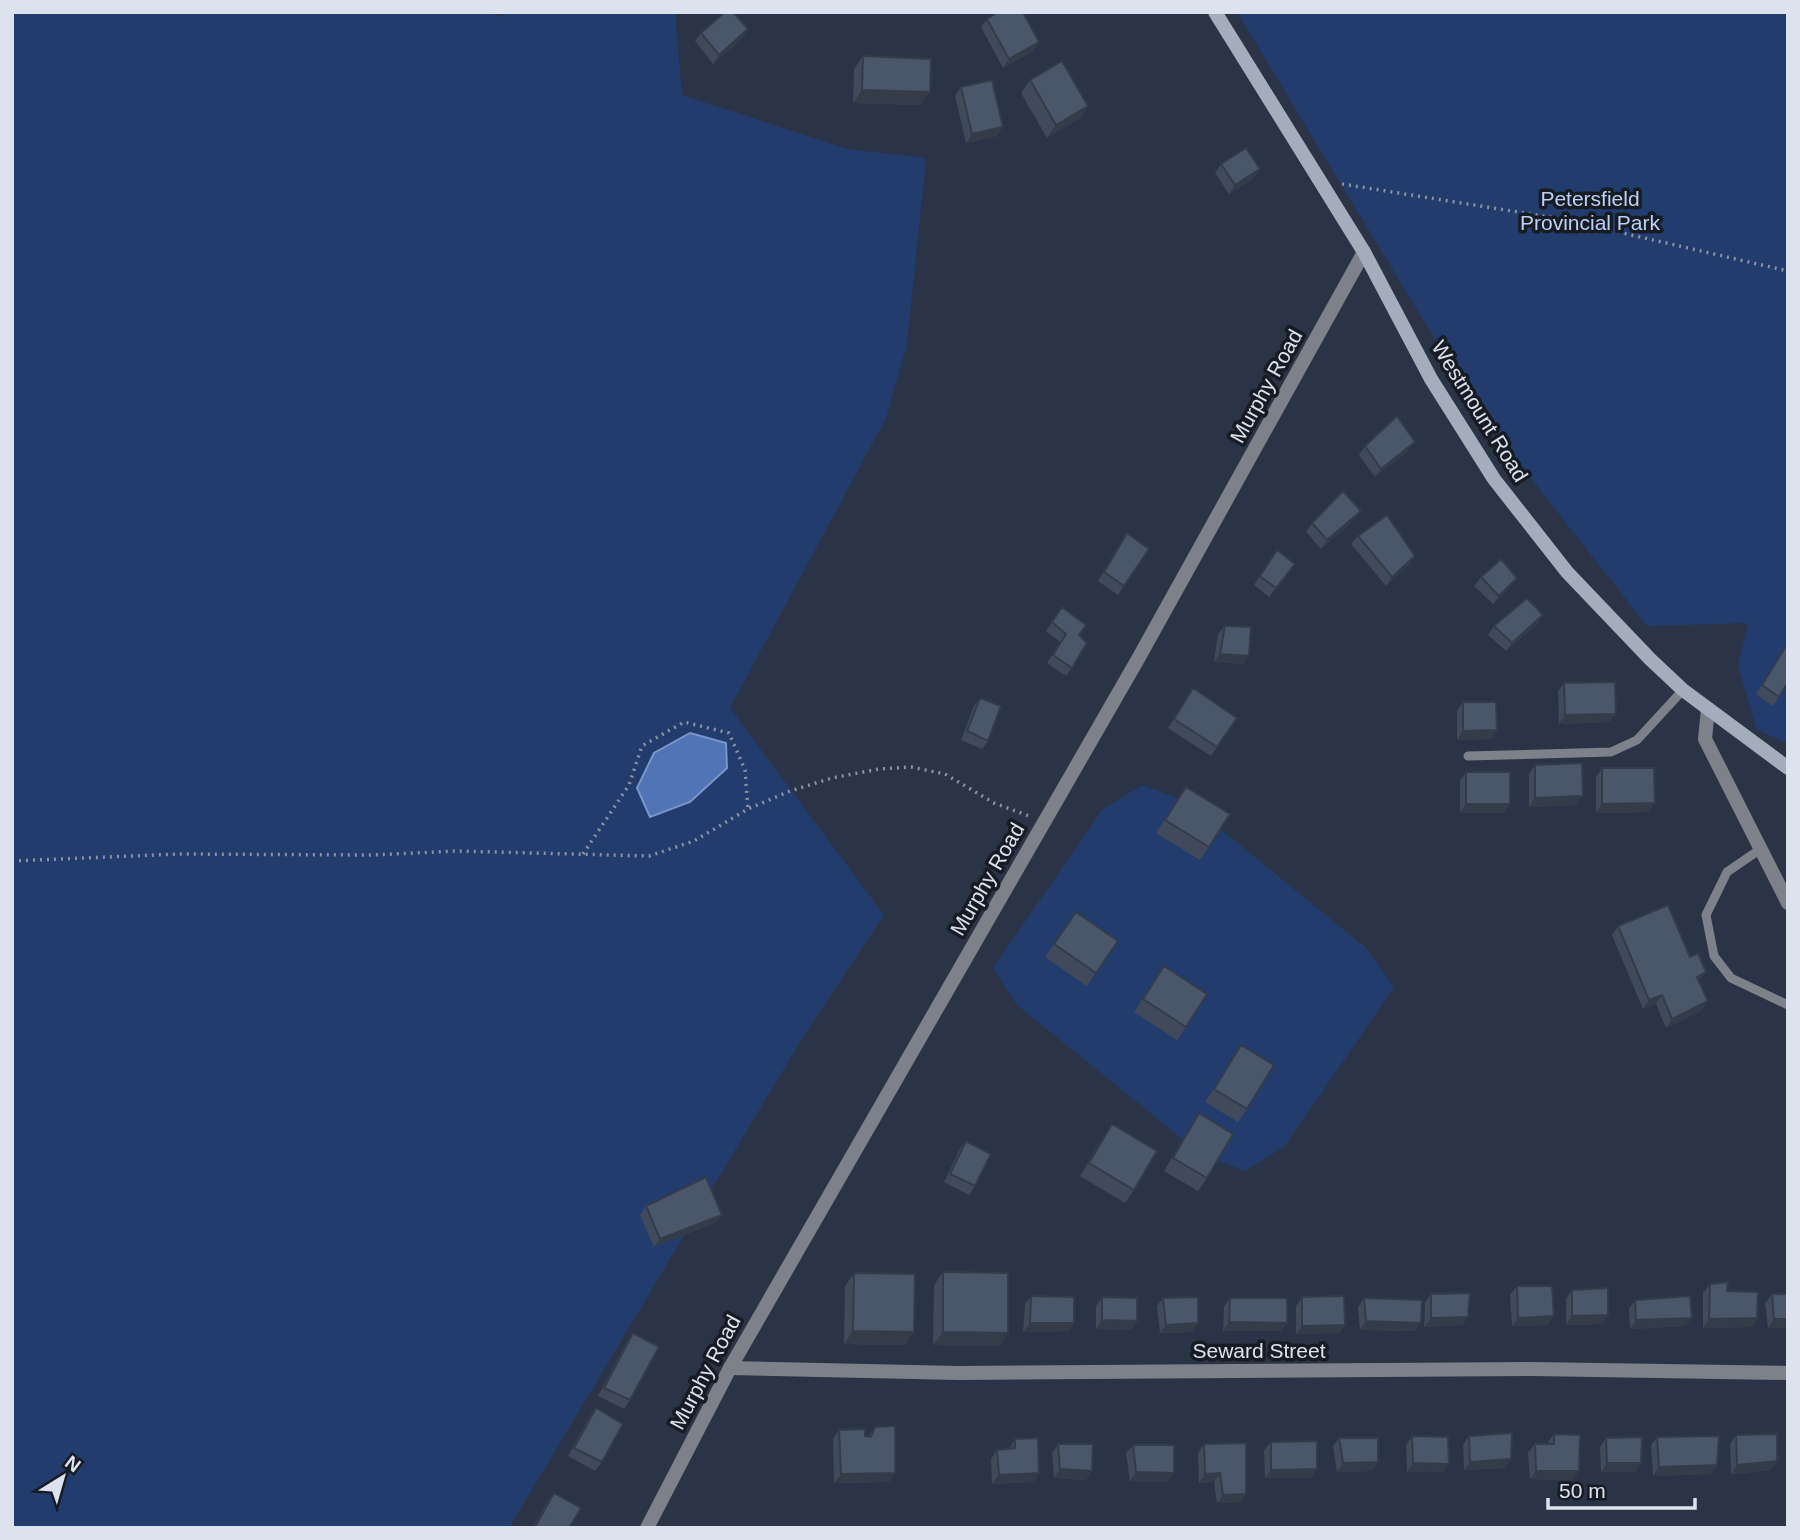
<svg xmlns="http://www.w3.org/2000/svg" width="1800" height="1540" font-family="Arial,sans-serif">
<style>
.green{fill:#223d6d}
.water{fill:#5074b6;stroke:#7a95c7;stroke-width:2}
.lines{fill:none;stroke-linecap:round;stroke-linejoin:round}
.path{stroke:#8a93a1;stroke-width:3.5;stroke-dasharray:2 5;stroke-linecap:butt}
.service{stroke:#7c818a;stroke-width:9}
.minor{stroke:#7c818a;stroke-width:14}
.tertiary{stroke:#7c818a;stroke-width:14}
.secondary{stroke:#a4adbc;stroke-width:14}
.wall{fill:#404a5a}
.shaded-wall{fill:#343c4a}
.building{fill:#4a5669;stroke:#343c4a;stroke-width:2}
.labels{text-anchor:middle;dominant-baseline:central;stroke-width:7;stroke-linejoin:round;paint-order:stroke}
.park-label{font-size:21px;fill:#bbd0f4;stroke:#171c24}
.street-label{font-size:21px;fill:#dce3ef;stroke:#171c24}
</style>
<rect width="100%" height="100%" fill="#2a3446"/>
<!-- green -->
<path class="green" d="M12 12H492L497 17 510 12H675L682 95 847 149 926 158 907 344 886 418 730 708 884 915 795 1050 509 1528H12Z
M1237 12H1788V743L1757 730 1738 666 1748 623 1647 626 1479 412Z
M1142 785 1186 801 1366 948 1394 987 1285 1146 1245 1171 1201 1154 1017 1005 993 968 1102 810Z"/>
<!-- water -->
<path class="water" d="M690 733 726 743 727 768 690 802 650 817 637 788 654 753Z"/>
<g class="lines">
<!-- path -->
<path class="path" d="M1342 184 1562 219 1788 271
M583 854 629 785 642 746 684 722 729 733 745 770 748 809
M12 861 179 854 373 855 456 851 649 856 694 841 748 809 790 791 832 778 879 769 911 767 945 774 994 803 1029 816"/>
<!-- service -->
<path class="service" d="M1468 756 1611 752 1637 740 1683 690
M1762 848 1727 872 1706 915 1714 956 1731 978 1788 1005"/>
<!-- minor -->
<path class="minor" d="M1708 709 1705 739 1788 903
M730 1368 959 1373 1532 1369 1788 1373"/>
<!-- tertiary -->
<path class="tertiary" d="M647 1528 730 1368 1138 659 1364 252"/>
<!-- secondary -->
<path class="secondary" d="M1215 12 1364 252 1431 379 1494 479 1567 572 1650 659 1683 690 1788 768"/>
</g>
<!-- wall -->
<path class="wall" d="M987 19 1039 42 1033 51 1003 68 981 27Z
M748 29 742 38 713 64 695 41 701 33Z
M863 56 921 105 853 103 854 69Z
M1030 80 1088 106 1079 119 1047 138 1021 93Z
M961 87 997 136 966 143 955 96Z
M1221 164 1254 178 1229 194 1215 173Z
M1365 446 1408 451 1375 477 1359 455Z
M1355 519 1321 549 1306 532 1312 523Z
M1127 533 1149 549 1118 595 1098 581Z
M1358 536 1409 564 1386 586 1351 544Z
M1277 550 1289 572 1269 597 1254 585Z
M1481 577 1510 587 1493 604 1474 586Z
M1062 607 1079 635 1072 668 1066 676 1047 663 1060 642 1046 631Z
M1543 615 1537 624 1506 651 1488 635 1494 626Z
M1225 626 1249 656 1243 664 1214 662 1218 634Z
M1788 643V683L1773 706 1756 694Z
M1564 683 1610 722 1559 724 1558 691Z
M1193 688 1237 718 1211 756 1168 728Z
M980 698 988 741 982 749 961 740 974 706Z
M1463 702 1497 730 1491 739 1457 740V711Z
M1535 765 1576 805 1529 807V774Z
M1602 768 1649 812 1596 813V777Z
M1466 772 1504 813H1460V781Z
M1186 787 1209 847 1200 860 1156 833Z
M1076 912 1118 941 1087 986 1045 957Z
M1618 926 1700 981H1699L1708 1001 1702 1010 1666 1028 1656 1004 1643 1009 1612 935Z
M1164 966 1186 1027 1177 1040 1134 1012Z
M1241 1045 1247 1109 1238 1122 1205 1102Z
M1199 1113 1207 1178 1198 1191 1164 1171Z
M1112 1124 1134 1190 1125 1203 1080 1176 1103 1137Z
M966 1141 975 1186 969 1195 944 1182 960 1149Z
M646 1206 722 1215 715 1223 654 1247 640 1215Z
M943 1272 1008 1333 999 1346 933 1345 934 1285Z
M854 1273 914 1332 905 1345 844 1344 845 1286Z
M1710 1284 1727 1291 1757 1318 1751 1327 1703 1328V1293Z
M1517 1286 1548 1325 1512 1326 1510 1295Z
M1572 1290 1602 1324 1566 1325V1299Z
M1431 1294 1468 1317 1462 1325 1424 1327 1425 1302Z
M1772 1294H1788V1328H1768L1765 1303Z
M1031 1296 1074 1323 1068 1331 1023 1332 1025 1304Z
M1102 1297 1137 1321 1131 1330 1096 1329V1306Z
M1302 1297 1345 1325 1339 1333 1296 1334V1306Z
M1163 1298 1192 1332 1160 1333 1157 1306Z
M1230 1298 1287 1323 1280 1331H1223L1224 1307Z
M1364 1298 1415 1331 1360 1330 1358 1307Z
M1635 1300 1686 1326 1630 1329 1629 1309Z
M633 1333 630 1400 624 1409 598 1396 627 1342Z
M596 1408 602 1462 595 1471 568 1456 590 1416Z
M875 1427 895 1473 889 1482 834 1483 833 1439 839 1430 868 1437Z
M1554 1434 1573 1480 1530 1479 1528 1453 1535 1444H1548V1442Z
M1736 1435 1771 1470 1731 1474 1730 1444Z
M1412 1436 1449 1464 1443 1472H1407L1406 1445Z
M1469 1436 1511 1459 1505 1468 1464 1470 1463 1445Z
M1657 1437 1717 1465 1711 1474 1653 1476 1651 1445Z
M1339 1438 1378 1462 1372 1471 1337 1472 1333 1446Z
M1606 1438 1635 1472H1601L1600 1447Z
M1015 1439 1039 1473 1033 1482 992 1484 991 1459 997 1450 1009 1449Z
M1271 1442 1311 1478H1265L1264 1450Z
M1058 1444 1086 1480 1054 1478 1052 1453Z
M1204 1444 1246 1494 1240 1502 1217 1503 1214 1482 1199 1483 1198 1453Z
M1133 1445 1174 1473 1168 1482 1130 1481 1126 1453Z
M554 1493 569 1528H533L548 1501Z"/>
<!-- shaded-wall -->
<path class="shaded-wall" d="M748 29 742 38 713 64 719 55Z
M1039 42 1033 51 1003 68 1009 59Z
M862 90 930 92 921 105 853 103Z
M1088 106 1079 119 1047 138 1056 125Z
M1003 127 997 136 966 143 972 134Z
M1260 169 1254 178 1229 194 1235 185Z
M1415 442 1408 451 1375 477 1381 469Z
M1361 511 1355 519 1321 549 1327 540Z
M1415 556 1409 564 1386 586 1392 577Z
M1517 578 1510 587 1493 604 1499 596Z
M1543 615 1537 624 1506 651 1512 643Z
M1220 654 1249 656 1243 664 1214 662Z
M1616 714 1610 722 1559 724 1565 715Z
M1497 730 1491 739 1457 740 1463 731Z
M1583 796 1576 805 1529 807 1535 798Z
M1655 803 1649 812 1596 813 1602 804Z
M1466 804H1510L1504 813H1460Z
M1706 972 1700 981 1691 985 1697 977Z
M1662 995 1656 1004 1643 1009 1649 1000Z
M1708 1001 1702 1010 1666 1028 1672 1019Z
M722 1215 715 1223 654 1247 660 1239Z
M1608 1315 1602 1324 1566 1325 1572 1316Z
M1554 1316 1548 1325 1512 1326 1518 1318Z
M1468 1317 1462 1325 1424 1327 1431 1318Z
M1692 1318 1686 1326 1630 1329 1636 1320Z
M1757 1318 1751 1327 1703 1328 1709 1319Z
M1774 1319H1788V1328H1768Z
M1102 1320 1137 1321 1131 1330 1096 1329Z
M1366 1321 1421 1323 1415 1331 1360 1330Z
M1229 1322 1287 1323 1280 1331H1223Z
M1030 1323H1074L1068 1331 1023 1332Z
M1198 1323 1192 1332 1160 1333 1166 1325Z
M1345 1325 1339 1333 1296 1334 1302 1326Z
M853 1331 914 1332 905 1345 844 1344Z
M943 1332 1008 1333 999 1346 933 1345Z
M1511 1459 1505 1468 1464 1470 1470 1462Z
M1777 1461 1771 1470 1731 1474 1737 1465Z
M1378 1462 1372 1471 1337 1472 1343 1463Z
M1413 1463 1449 1464 1443 1472H1407Z
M1607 1463H1641L1635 1472H1601Z
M1717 1465 1711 1474 1653 1476 1659 1467Z
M1060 1469 1092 1471 1086 1480 1054 1478Z
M1317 1469 1311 1478H1265L1271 1470Z
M1536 1471H1579L1573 1480 1530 1479Z
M1136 1472 1174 1473 1168 1482 1130 1481Z
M895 1473 889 1482 834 1483 841 1474Z
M1039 1473 1033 1482 992 1484 999 1475Z
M1220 1473 1214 1482 1199 1483 1205 1474Z
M1246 1494 1240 1502 1217 1503 1223 1495Z"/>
<!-- building -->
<path class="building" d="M725 12H733L748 29 719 55 701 33Z
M998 12H1023L1039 42 1009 59 987 19Z
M863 56 931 59 930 92 862 90Z
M1062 61 1088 106 1056 125 1030 80Z
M992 80 1003 127 972 134 961 87Z
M1246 148 1260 169 1235 185 1221 164Z
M1397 416 1415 442 1381 469 1365 446Z
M1343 491 1361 511 1327 540 1312 523Z
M1387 515 1415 556 1392 577 1358 536Z
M1127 533 1149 549 1124 586 1104 572Z
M1277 550 1295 564 1276 588 1260 576Z
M1501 559 1517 578 1499 596 1481 577Z
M1527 598 1543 615 1512 643 1494 626Z
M1062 607 1086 625 1079 635 1087 643 1072 668 1053 655 1066 634 1052 622Z
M1225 626 1251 627 1249 656 1220 654Z
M1788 643V682L1779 697 1762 685Z
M1615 682 1616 714 1565 715 1564 683Z
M1193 688 1237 718 1217 747 1174 719Z
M980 698 1001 706 988 741 967 731Z
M1463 702H1496L1497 730 1463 731Z
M1582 763 1583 796 1535 798V765Z
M1602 768H1654L1655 803 1602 804Z
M1466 772H1510V804H1466Z
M1186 787 1230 814 1209 847 1165 820Z
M1668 905 1690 957 1698 953 1706 972 1697 977 1708 1001 1672 1019 1662 995 1649 1000 1618 926Z
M1076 912 1118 941 1096 973 1054 944Z
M1164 966 1207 994 1186 1027 1143 999Z
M1241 1045 1274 1065 1247 1109 1214 1089Z
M1199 1113 1233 1134 1207 1178 1173 1158Z
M1112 1124 1157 1151 1134 1190 1089 1163Z
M966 1141 991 1154 975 1186 950 1174Z
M706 1177 722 1215 660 1239 646 1206Z
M943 1272 1008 1273V1333L943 1332Z
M854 1273 915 1274 914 1332 853 1331Z
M1728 1282 1727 1291 1758 1292 1757 1318 1709 1319 1710 1284Z
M1517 1286H1552L1554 1316 1518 1318Z
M1608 1288V1315L1572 1316V1290Z
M1470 1293 1468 1317 1431 1318V1294Z
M1772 1294H1788V1319H1774Z
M1031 1296 1074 1297V1323H1030Z
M1344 1296 1345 1325 1302 1326V1297Z
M1690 1296 1692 1318 1636 1320 1635 1300Z
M1102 1297 1137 1298V1321L1102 1320Z
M1198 1297V1323L1166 1325 1163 1298Z
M1230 1298H1287V1323L1229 1322Z
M1364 1298 1422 1300 1421 1323 1366 1321Z
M633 1333 659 1347 630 1400 604 1388Z
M596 1408 623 1424 602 1462 574 1448Z
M895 1426V1473L841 1474 839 1430 865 1429V1436L871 1437 875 1427Z
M1512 1433 1511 1459 1470 1462 1469 1436Z
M1554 1434 1580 1435 1579 1471H1536L1535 1444H1554Z
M1777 1434V1461L1737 1465 1736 1435Z
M1412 1436 1448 1437 1449 1464 1413 1463Z
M1719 1436 1717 1465 1659 1467 1657 1437Z
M1642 1437 1641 1463H1607L1606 1438Z
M1038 1438 1039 1473 999 1475 997 1450 1015 1448V1439Z
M1339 1438H1378V1462L1343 1463Z
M1317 1441V1469L1271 1470V1442Z
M1246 1443V1494L1223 1495 1220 1473 1205 1474 1204 1444Z
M1058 1444H1093L1092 1471 1060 1469Z
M1133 1445H1174V1473L1136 1472Z
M554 1493 581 1508 569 1528H536L535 1527Z"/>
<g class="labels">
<!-- park labels -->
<g class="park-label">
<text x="1590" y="198">Petersfield<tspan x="1590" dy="24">Provincial Park</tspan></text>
</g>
<!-- street labels -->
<g class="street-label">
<text transform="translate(1266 386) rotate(-61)">Murphy Road</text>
<text transform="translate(1480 411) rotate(58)">Westmount Road</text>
<text transform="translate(987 879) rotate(-60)">Murphy Road</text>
<text x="1259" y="1350">Seward Street</text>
<text transform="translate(705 1372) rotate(-62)">Murphy Road</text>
</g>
</g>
<!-- border -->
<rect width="1800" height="1540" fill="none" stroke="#dce3ef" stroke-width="28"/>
<!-- north arrow -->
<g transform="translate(63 1477) rotate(37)" stroke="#171c24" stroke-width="5" paint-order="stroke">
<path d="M0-5L12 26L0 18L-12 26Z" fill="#dce3ef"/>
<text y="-10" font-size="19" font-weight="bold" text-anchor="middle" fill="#dce3ef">N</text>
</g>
<!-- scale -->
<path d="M1548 1498v10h147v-10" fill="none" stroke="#dce3ef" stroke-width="3.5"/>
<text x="1559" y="1498" font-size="21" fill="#dce3ef" stroke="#171c24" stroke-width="5" paint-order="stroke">50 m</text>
</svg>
